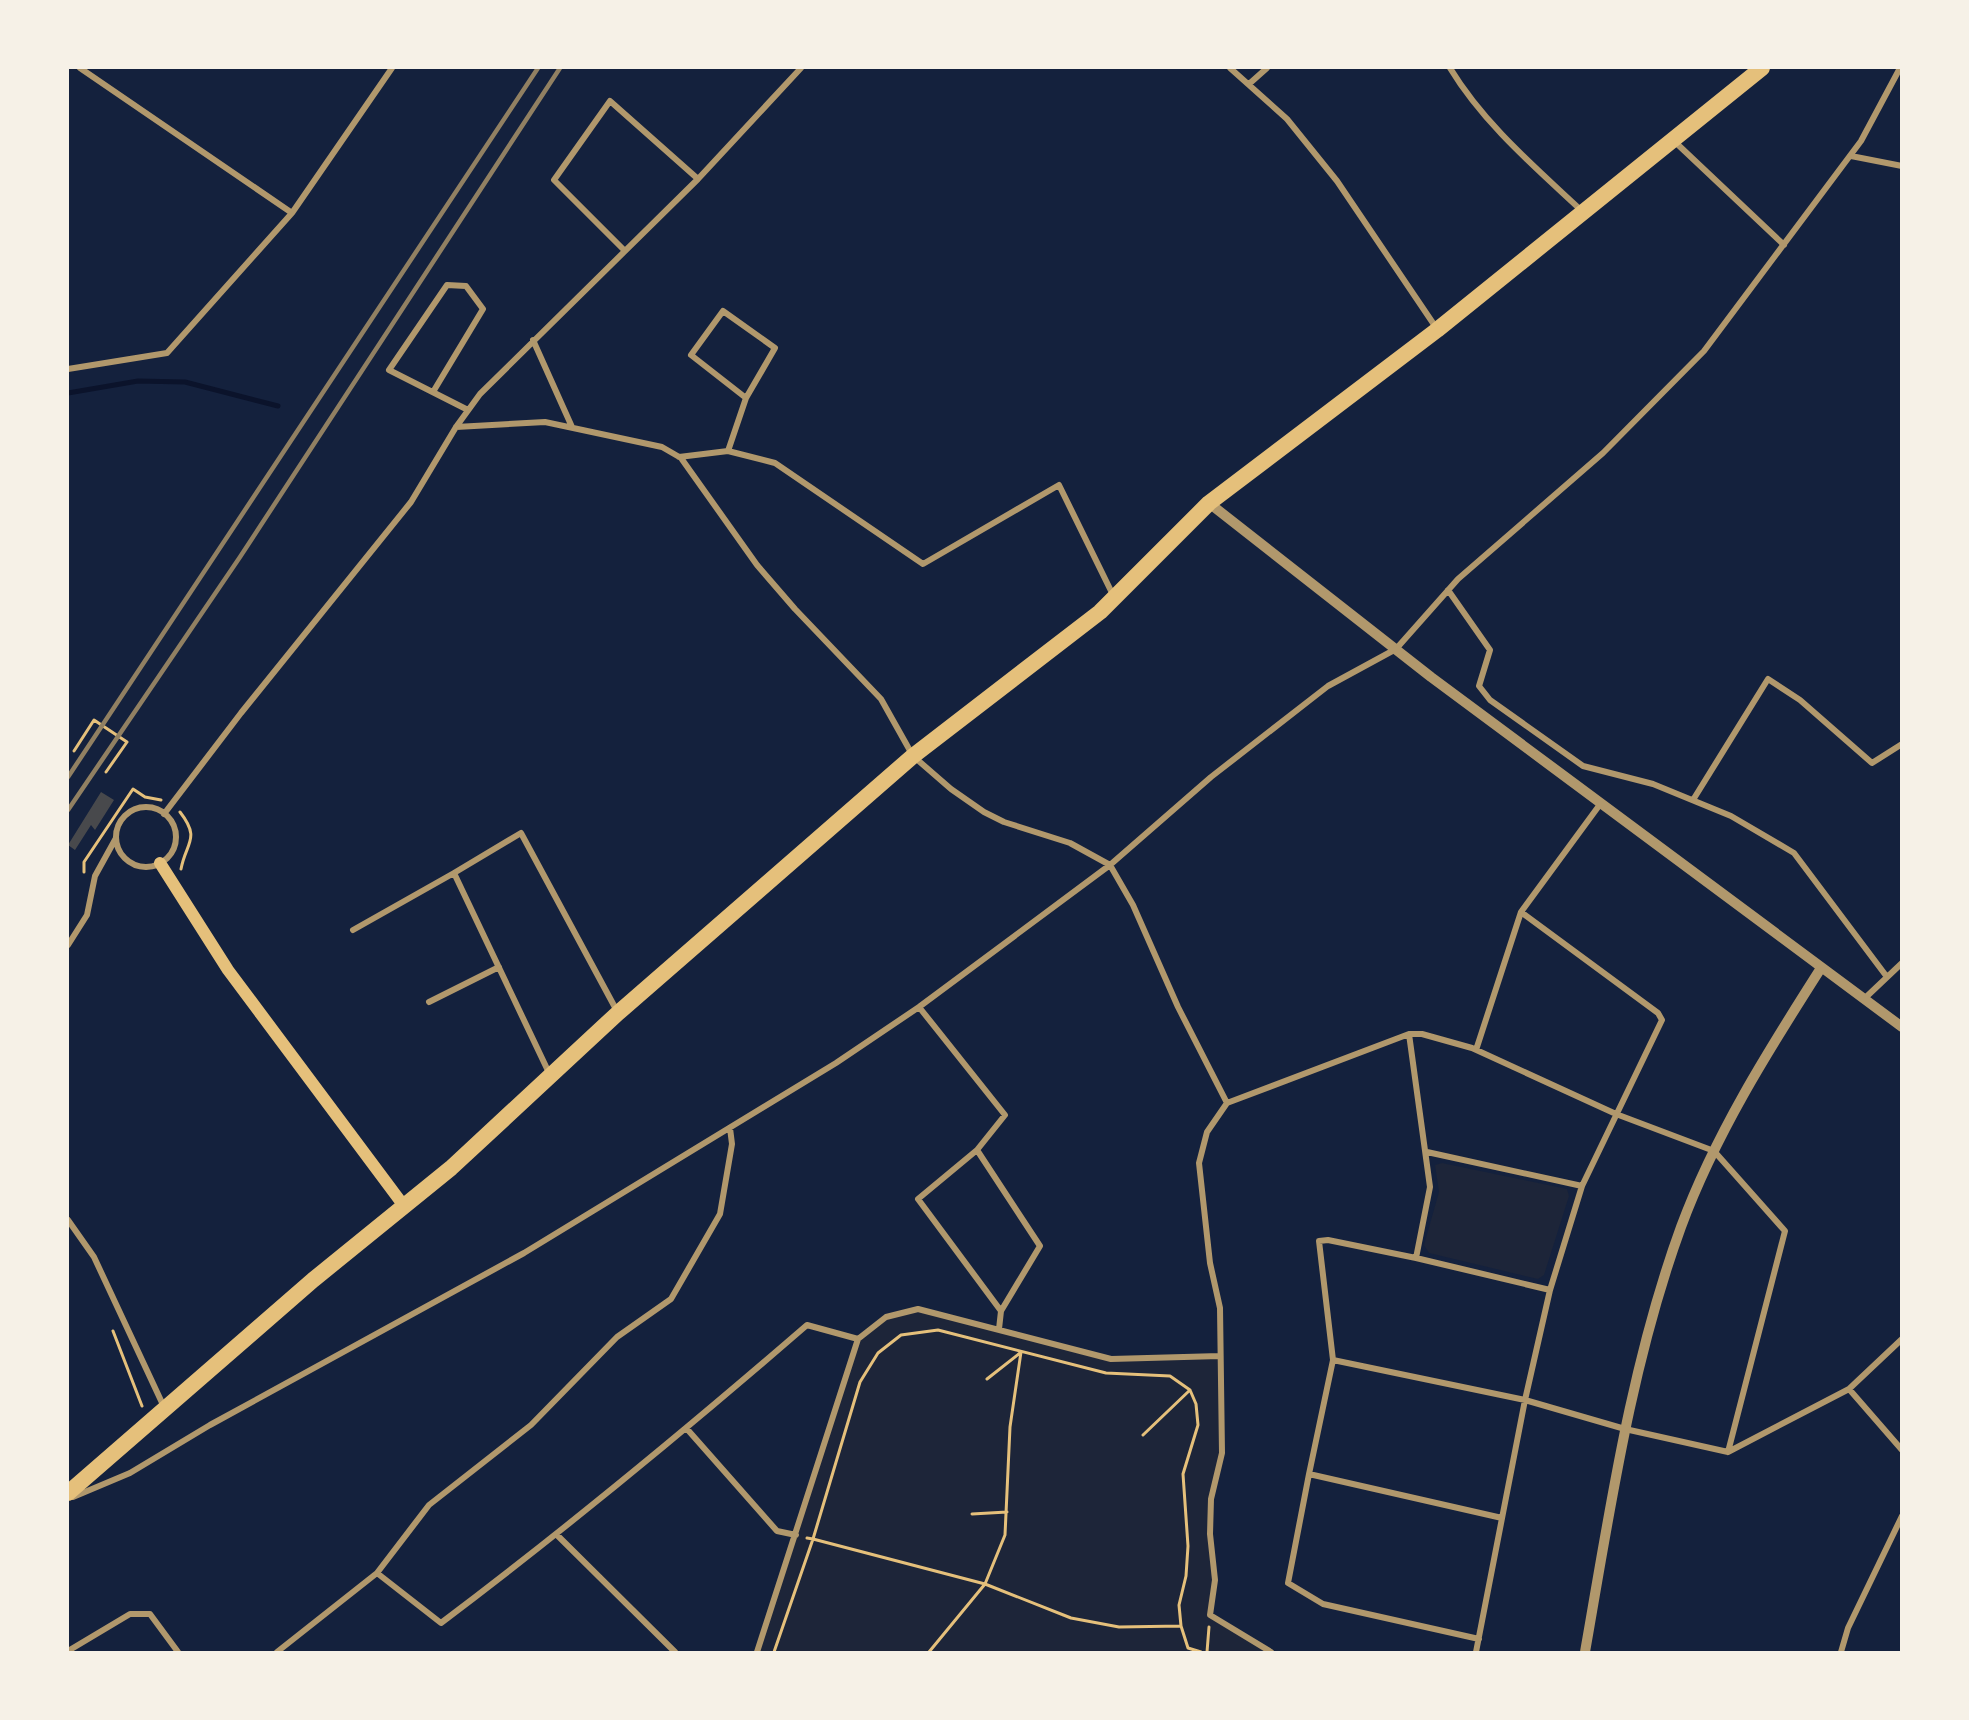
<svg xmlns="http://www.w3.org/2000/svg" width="1969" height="1720" font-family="Montserrat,sans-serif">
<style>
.green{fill:#1d2539}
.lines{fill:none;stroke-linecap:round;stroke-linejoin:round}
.stream{stroke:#0b132b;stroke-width:5}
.building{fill:#48494c}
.path{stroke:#e5c07b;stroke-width:3}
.minor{stroke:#b1986c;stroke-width:6}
.tertiary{stroke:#b1986c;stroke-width:10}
.secondary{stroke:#e5c07b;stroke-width:12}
.trunk{stroke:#e5c07b;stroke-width:16}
.rail{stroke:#918062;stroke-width:4.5}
</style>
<rect width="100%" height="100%" fill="#14213d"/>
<!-- green -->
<path class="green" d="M1442 1163 1567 1189 1569 1196 1544 1275 1538 1279 1429 1253 1424 1245 1439 1192 1435 1165Z
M918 1309 1111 1359 1220 1356 1222 1453 1211 1499 1215 1580 1210 1615 1271 1652H757L858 1339 885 1318Z"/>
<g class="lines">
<!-- stream -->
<path class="stream" d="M68 393 138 381 185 382 278 406"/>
</g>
<!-- building -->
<path class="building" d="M101 792 114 800 95 830 91 825 75 850 68 845Z"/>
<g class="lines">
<!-- path -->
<path class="path" d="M74 751 94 720 127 742 106 772
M180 812C201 839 186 842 181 869
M84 872V862L133 789 145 797 161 800
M113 1331 142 1406
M987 1379 1020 1353
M1143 1435 1190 1390
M972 1514 1007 1512
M1181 1626 1188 1648 1201 1652
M774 1652 813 1539 860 1382 878 1353 901 1335 938 1330 1106 1373 1170 1376 1190 1390 1196 1404 1198 1425 1183 1474 1188 1546 1186 1576 1179 1605 1181 1626 1119 1627 1071 1618 985 1584 813 1539 807 1538
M929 1652 985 1584 1005 1535 1010 1427 1021 1352
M1207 1652 1209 1627"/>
<!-- minor -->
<path class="minor" d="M80 68 292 213
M1230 68 1287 119 1337 181 1437 329
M1450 68C1484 124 1535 167 1583 212
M1249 84 1267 68
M1674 141 1784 245
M1851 156 1902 166
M625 251 554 180 610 101 698 179
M533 340 572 427
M68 369 167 353 292 213 392 68
M433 392 483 309 466 286 447 285 389 370 468 410
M456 427 545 422 662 447 681 458 757 565 795 609 881 699 913 756 951 789 984 812 1004 822 1070 843 1110 865 1133 905 1178 1007 1227 1103
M728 451 775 463 923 564 1059 485 1114 597
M679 457 728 451 746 398 775 348 723 311 691 355 746 398
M1448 590 1490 650 1479 686 1490 700 1583 766 1653 784 1731 816 1794 853 1887 977
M1693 800 1768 679 1800 700 1872 763 1902 744
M116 837a30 30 0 1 1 60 0a30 30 0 1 1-60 0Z
M164 814 241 713 411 502 456 427 480 394 698 179 801 68
M353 930 454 873
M68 945 87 915 95 876 116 838
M1864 999 1902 963
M429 1002 499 967
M919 1007 1005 1115 977 1150 1040 1246 1001 1311 999 1329
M1409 1034 1430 1187 1416 1258
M1476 1050 1521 912 1601 803
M550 1075 454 873 521 833 618 1013
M977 1150 918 1199 1001 1311
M1427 1152 1582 1186
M68 1220 94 1257 164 1407
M1849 1389 1902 1450
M687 1429 777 1531 796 1535
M1728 1452 1849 1389 1902 1339
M1309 1474 1288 1583 1323 1604 1479 1639
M73 1497 130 1473 210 1425 524 1253 836 1063 919 1007 1110 865 1211 777 1328 686 1396 649 1458 579 1603 453 1704 351 1861 141 1900 68
M1502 1518 1309 1474 1333 1360 1319 1241 1328 1240 1416 1258 1550 1290
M557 1535 675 1652
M377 1573 441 1623C567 1528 688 1428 807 1325L858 1339
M68 1651 130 1614H150L178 1652
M277 1652 377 1573 429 1505 531 1425 617 1337 671 1299 720 1214 732 1144 730 1128
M757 1652 858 1339 886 1317 918 1309 1111 1359 1220 1356
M1271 1652 1210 1615 1215 1580 1210 1534 1211 1499 1222 1453 1220 1308 1210 1263 1199 1163 1207 1132 1227 1103 1409 1034H1422L1472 1048 1616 1114 1714 1151 1785 1231 1728 1452 1625 1429 1525 1400 1333 1360
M1476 1652 1525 1400 1550 1290 1582 1186 1662 1020 1658 1013 1521 912
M1841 1652 1848 1628 1902 1516"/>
<!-- tertiary -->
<path class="tertiary" d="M1209 503 1431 677 1902 1027
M1585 1652C1610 1510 1631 1364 1681 1227 1715 1135 1768 1051 1821 968"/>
<!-- secondary -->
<path class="secondary" d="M160 863 228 970 404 1206"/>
<!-- trunk -->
<path class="trunk" d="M68 1493 313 1280 451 1168 618 1013 913 756 1100 612 1209 503 1437 330 1762 68"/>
<!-- rail -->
<path class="rail" d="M68 777 538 68
M68 810 240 557 560 68"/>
</g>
<!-- border -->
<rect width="1969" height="1720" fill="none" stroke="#f6f1e7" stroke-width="138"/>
</svg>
